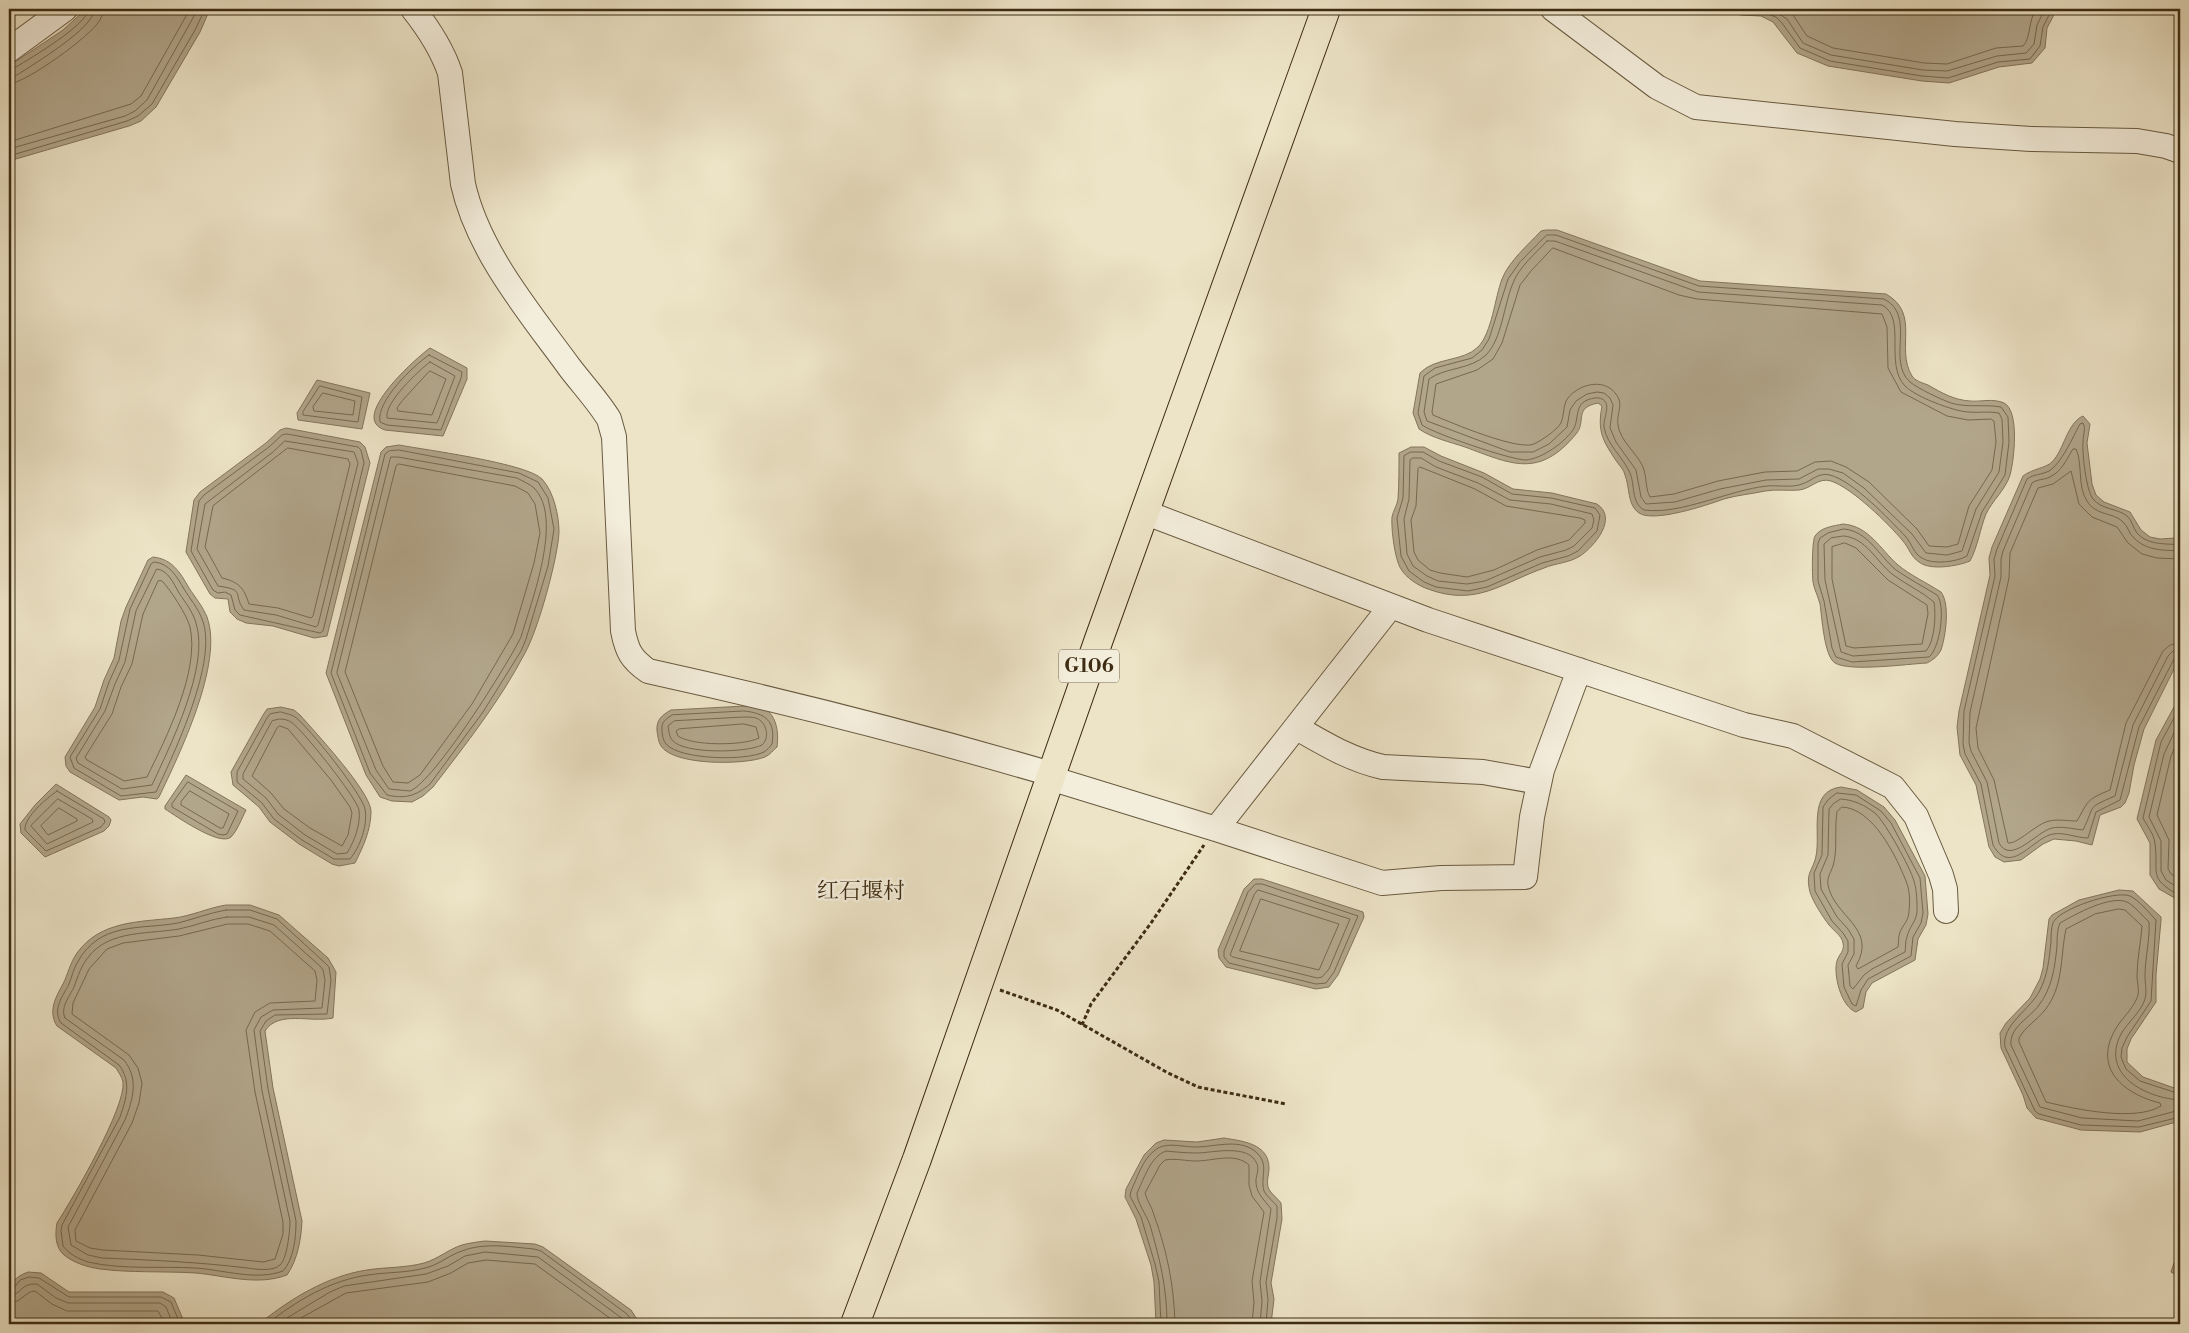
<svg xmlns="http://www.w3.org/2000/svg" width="2189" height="1333" font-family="'Libre Bodoni','Noto Serif SC',serif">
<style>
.water{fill:#b1a58a;stroke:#83755a}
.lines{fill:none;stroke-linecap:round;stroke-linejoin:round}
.shore{stroke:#77684e;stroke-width:1}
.minor-casing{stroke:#695a40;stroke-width:26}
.highway-casing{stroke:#3d2c13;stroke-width:30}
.path{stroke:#3d2c13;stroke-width:3;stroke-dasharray:4 2.5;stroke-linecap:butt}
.minor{stroke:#f3eddb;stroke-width:24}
.highway{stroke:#ede4c7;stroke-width:28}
.labels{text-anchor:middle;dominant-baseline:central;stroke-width:5;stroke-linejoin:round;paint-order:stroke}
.shield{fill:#f3eddb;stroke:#74664f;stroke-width:1}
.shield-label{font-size:19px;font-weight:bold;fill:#3d2c13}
.quarter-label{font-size:22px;fill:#3d2c13;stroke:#f3eddb}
</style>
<rect width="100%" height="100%" fill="#ede4c7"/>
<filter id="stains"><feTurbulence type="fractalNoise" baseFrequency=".004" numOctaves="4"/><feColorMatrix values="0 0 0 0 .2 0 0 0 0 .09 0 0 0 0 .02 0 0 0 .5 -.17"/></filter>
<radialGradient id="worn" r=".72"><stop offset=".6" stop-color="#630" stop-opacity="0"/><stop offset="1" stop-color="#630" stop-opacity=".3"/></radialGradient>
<!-- water -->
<path class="water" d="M86 9H210L200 32 156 107 141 121 129 126 9 161V66L63 30Z
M1721 9H2057L2047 28 2045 48 2032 63 1999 67 1949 83 1922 81 1828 66 1797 53 1773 22 1761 16 1741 15Z
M1546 230H1557L1700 281 1886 294C1921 314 1895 348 1912 376 1915 381 1923 383 1928 385 1942 393 1954 400 1970 401 1981 402 1993 398 2004 403 2020 411 2014 461 2010 475 2006 489 1992 501 1986 514 1980 529 1978 546 1970 561 1958 566 1930 571 1919 562 1911 557 1909 548 1903 541 1888 523 1852 488 1831 481 1818 477 1811 489 1799 490 1788 491 1776 489 1765 491 1752 494 1737 495 1724 499 1707 505 1654 523 1639 513 1627 505 1630 487 1625 475 1624 470 1620 466 1617 462 1603 441 1597 432 1602 406L1598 403C1573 408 1587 421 1576 434 1539 479 1511 464 1465 447 1450 442 1432 438 1419 429L1413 413 1420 373C1435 357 1463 362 1478 347 1492 333 1495 297 1502 279 1509 261 1528 245 1541 231Z
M430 348 467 368V379L443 436 385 430C382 429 378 427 376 424 363 406 416 358 430 348Z
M317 380 370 393 362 429 298 420 297 413Z
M2083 416 2090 424 2087 443 2092 484 2096 495 2104 502 2130 512 2141 530 2150 537 2160 539 2176 538 2180 542V657L2144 729 2134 765 2129 793 2125 803 2121 807 2100 815 2092 845 2076 841 2054 839 2043 844 2021 860 2004 862 1995 857 1989 847 1976 785 1960 755 1957 727 1959 711 1990 575 1989 558 1992 547 2023 476C2032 469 2046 468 2052 462 2064 450 2067 423 2083 416Z
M286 428 360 442 365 447 370 463 327 636 314 638 273 626 246 623 237 619 230 612 228 599 215 598 210 594 186 552 194 500 200 492 266 443 280 430Z
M399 445C426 450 526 463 542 479 554 492 559 516 559 532 558 558 538 630 525 653 500 701 466 744 433 787L423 796 412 802 392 801 380 797 366 775 326 673 381 452 386 447Z
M1411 447H1424L1441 456 1484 473 1513 489 1552 493 1597 504C1618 518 1595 546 1580 556 1569 563 1556 563 1544 568 1502 583 1476 607 1428 589 1419 586 1406 578 1401 569 1395 560 1391 529 1392 517 1393 511 1397 506 1398 499 1399 484 1399 469 1399 453Z
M1843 524C1869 526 1880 549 1898 565 1910 575 1927 583 1941 592 1950 604 1946 635 1941 650 1938 656 1933 660 1927 663 1907 664 1850 672 1835 663 1824 656 1822 617 1820 604 1818 596 1814 589 1813 582 1812 574 1812 541 1815 536 1821 527 1834 526 1843 524Z
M153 557C172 559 180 572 189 588 195 597 203 607 207 617 224 663 179 755 159 797L157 799 143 797 119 800 70 772 66 766 65 757 95 707 104 680 114 658 121 621 126 607 148 560Z
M2180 696V901L2159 889 2150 875V843L2137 819 2156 740Z
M745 706C750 706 757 706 761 707 777 713 779 733 777 747 773 750 770 755 765 757 745 765 674 766 661 746 658 741 658 736 657 731 656 720 662 715 671 710Z
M281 707 294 710 300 715C315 732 370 791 371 811 371 830 363 847 355 863L339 866 332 864 299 844 270 822 259 807 233 785 231 772 263 715 267 709Z
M186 775 246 810C242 818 237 831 231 837 220 847 176 816 165 809V806Z
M56 784 109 817 111 820 109 826 104 831 45 857 21 833 20 824 35 805Z
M1841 787 1857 790 1884 807 1895 820 1925 876 1928 914 1926 925 1918 939 1915 960 1872 983 1866 992 1863 1008 1856 1012C1841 1007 1833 974 1837 961 1839 954 1845 951 1843 943 1842 936 1834 931 1829 925 1823 917 1813 902 1810 892 1805 872 1813 871 1816 856 1821 833 1807 791 1841 787Z
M1254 879H1262L1363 912 1364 917 1338 975 1329 987 1316 989 1226 967 1219 958 1218 950 1244 889Z
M2119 890 2133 891 2161 917V920L2156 975V1002L2131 1039 2127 1049V1062L2143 1077 2180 1090V1121L2140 1132 2081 1130 2036 1118 2027 1108 2023 1095 2001 1048 2000 1033 2006 1023 2030 998 2040 979 2043 968 2049 919 2052 915 2079 900Z
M226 905H250L279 915 328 958 336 972 333 1018C311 1023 278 1010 265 1031L273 1088 302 1221C301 1239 298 1259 287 1275 258 1286 226 1276 196 1273 164 1271 131 1273 100 1269 87 1267 74 1263 64 1255 55 1247 55 1234 57 1223 73 1198 126 1107 123 1082 122 1077 119 1073 116 1068L57 1026C48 1012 55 998 63 984 68 974 70 963 77 953 100 921 138 922 174 918 191 916 208 908 226 905Z
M1224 1138C1241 1141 1269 1143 1269 1168 1269 1176 1265 1184 1270 1191 1273 1195 1278 1199 1281 1203L1282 1219 1271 1283 1274 1299 1271 1324H1156L1154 1282 1151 1265 1136 1219 1125 1197 1126 1189 1144 1155 1156 1143 1164 1140 1197 1142Z
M485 1241 535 1244 543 1247 631 1310 640 1324H259C290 1299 327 1276 367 1270 386 1267 406 1268 424 1263 438 1259 449 1249 462 1245 469 1243 477 1242 485 1241Z
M2180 1245V1277L2171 1272Z
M28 1272 41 1273 69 1292H163L174 1298 185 1324H9C9 1300 1 1282 28 1272Z"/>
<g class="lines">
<!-- shore -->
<path class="shore" d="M1738 9 1762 12 1776 17 1782 23 1800 48 1830 61 1922 76 1948 78 1998 62 2030 59 2040 46 2043 27 2052 9
M1771 9 1787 19 1803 43 1831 55 1923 70 1947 71 1997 56 2026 53 2034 44 2037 25 2045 9
M1787 9 1793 15 1807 36 1833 48 1924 63 1947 64 1996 48 2023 46C2031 38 2028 21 2036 9
M9 70 16 67C31 58 87 25 89 9
M9 76 17 75C34 64 94 28 95 9
M9 84C26 83 91 36 100 20 102 16 103 13 103 9
M9 142 131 104 141 96 190 9
M9 149 125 116 135 111 147 100 198 9
M9 156 127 121 138 116 152 104 195 30 205 9
M1547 235H1556L1699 286 1884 299C1917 316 1886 360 1910 382 1917 388 1942 400 1951 403 1967 408 1985 404 2001 407L2008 417 2009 442 2005 475 1982 512 1967 556C1957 562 1932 565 1922 558 1914 554 1912 544 1906 537 1889 519 1853 481 1830 475 1818 472 1812 481 1802 484 1792 488 1778 485 1767 486 1729 490 1681 515 1644 510 1631 503 1635 484 1630 473 1623 457 1607 445 1604 427 1603 418 1612 404 1602 399 1598 397 1594 398 1590 399 1573 404 1580 419 1573 430 1568 437 1558 446 1551 450 1543 455 1535 459 1526 460 1511 460 1435 434 1422 425L1418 413 1424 376 1435 368 1472 358 1482 350 1489 339 1508 279 1520 262Z
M1547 241H1555L1698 292 1882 305C1907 318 1884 364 1905 386 1916 397 1953 411 1968 412 1979 413 1988 411 1999 413L2002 419 2003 442 1999 472 1976 509 1962 551 1947 555 1926 553 1912 534 1864 488 1843 473 1829 469H1818L1799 479 1766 480 1720 489 1675 502 1646 504 1641 497 1636 470 1616 442 1610 428 1613 405 1610 398 1604 393 1597 392 1587 394 1576 401 1570 410 1567 427 1549 444 1533 452H1510L1427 421 1424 412 1429 379C1446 367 1470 370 1486 355 1502 339 1504 304 1513 283 1519 267 1536 253 1547 241Z
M1553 248 1679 295 1697 299 1882 314 1887 327 1888 368 1901 392 1947 416 1968 420 1991 419 1994 421 1996 442 1992 470 1969 506 1958 544 1947 547 1929 546 1917 529 1869 482 1846 467 1831 461 1815 462 1797 471 1765 472 1718 481 1674 494 1650 497C1645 488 1647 477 1643 467 1637 453 1620 441 1618 425 1616 413 1625 404 1615 393 1603 377 1575 385 1566 401 1563 408 1564 416 1561 423 1556 431 1542 440 1534 444 1518 451 1452 423 1433 415L1432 412 1436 384 1477 370 1493 359 1502 343 1520 285 1531 271Z
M429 355 462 372 461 378 441 430 387 425 380 422C376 401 413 366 429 355Z
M430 362 455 376 437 423 387 418C384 403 418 371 430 362Z
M430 371 446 379 432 415 398 411 397 408 402 401Z
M320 386 362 397 358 422 303 415V412Z
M323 393 355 401 353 415 314 411 313 407Z
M287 434 358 447 361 450 364 463 323 631 320 633 240 615 235 610 231 595 225 592 218 593 213 590 191 551 199 501 204 495 269 447 282 435Z
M285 441 354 452 358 463 318 625 316 627 276 615 244 610C232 594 247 590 218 586L197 549 205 504 273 452Z
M288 448 348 459 350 464 313 616 311 618 278 608 249 604C244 588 239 582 222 578L205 547 213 506Z
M399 450 519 473 538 482 548 498 554 529 548 566 526 639 521 651 483 712 430 784C416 796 405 799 387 795L370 773 331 673 385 454 389 451Z
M1411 452H1423L1439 461 1482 477 1512 494 1551 498 1595 508 1600 515 1597 531 1578 551 1568 556 1542 563 1487 587 1468 591 1436 587 1424 582 1409 571 1401 556 1397 518 1403 498 1404 456Z
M391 457H398L517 478C522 481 530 484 534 488 564 518 531 602 521 637 508 664 434 782 410 791L389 789 376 770 337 673Z
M1413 458H1421L1436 467 1478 483 1510 500 1551 504 1592 514 1594 520 1592 528 1574 546 1566 550 1540 557 1485 581 1467 584 1438 581 1427 576 1413 566 1407 554 1404 519 1409 499 1410 460Z
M399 464 515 486 528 493 535 504 540 533 534 563 513 634 472 704 420 775 408 783 393 782 383 766 345 672 396 466Z
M1420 467 1475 489 1506 506 1580 518 1585 520V523L1569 540 1537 550 1494 570 1467 577 1440 573 1430 570 1418 560 1414 552 1411 520 1416 506 1418 469Z
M1844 529C1868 531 1879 556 1896 570 1909 579 1924 587 1937 595 1946 606 1940 648 1929 657L1852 662 1836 657 1832 648 1824 601 1818 581V543L1820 538 1828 533Z
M1844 536C1866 538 1876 561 1892 574 1905 584 1921 591 1934 602 1936 615 1935 641 1926 651L1853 656 1841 652 1825 580 1824 544 1831 538Z
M1845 543 1856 548 1888 580 1927 605 1928 614 1922 644 1854 648 1846 646 1832 579V547Z
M2180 545C2165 543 2149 546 2137 533 2133 528 2132 520 2127 516 2117 508 2102 510 2093 499 2086 490 2082 453 2083 442 2083 435 2086 429 2083 423L2080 424C2073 437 2061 464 2049 471 2041 475 2034 474 2027 479L1997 549 1994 559 1995 576 1964 711 1963 744 1965 754 1981 784 1993 845C2011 877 2032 838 2053 834 2065 832 2077 838 2088 838L2096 812 2120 800 2139 727 2174 659 2180 656
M2180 551C2163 550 2147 551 2134 538 2129 534 2128 526 2123 522 2113 512 2096 516 2087 501 2077 486 2083 464 2076 449H2073C2066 460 2062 471 2050 477 2044 480 2037 479 2032 483L2003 551 2001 559V577L1970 712 1969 743 1971 751 1987 782 1999 843C2011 865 2036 832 2052 828 2062 826 2073 829 2083 830 2096 804 2085 809 2115 796L2133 725 2168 656 2173 651 2180 650
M2180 559 2157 558 2142 554 2128 543 2117 527 2092 517 2079 504 2071 471 2053 484 2038 488 2010 553 2009 578 1976 728 1978 748 1994 780 2008 843C2018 844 2036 824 2049 821 2058 819 2068 821 2077 821 2089 800 2086 800 2110 790L2126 723 2163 651 2170 645 2180 643
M155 562C170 564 177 577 184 589 190 599 198 608 202 619 219 660 174 753 156 792L121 796 74 768 70 757 100 709 109 682 119 660 130 609 151 564Z
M157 569C168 570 174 584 179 593 185 602 193 612 196 623 210 666 170 746 152 785L122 789 78 763 76 758 105 711 115 684 125 662 136 611Z
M162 581C170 589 187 615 190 627 200 671 166 738 147 777L124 781 87 760 85 757 112 714 121 687 132 664 143 614 158 581Z
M2180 707 2161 742 2143 818C2147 826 2154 834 2155 843 2159 875 2147 877 2180 896
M744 711C765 713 776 721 772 744 770 747 767 750 764 752 746 761 680 760 666 744 663 741 662 734 662 730 661 722 666 719 672 715Z
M281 712C286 714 291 714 295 717 309 727 362 794 365 809 368 825 360 847 350 859H334L302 840 274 819 262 803 237 782V772L267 718 270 714Z
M744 717C748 717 753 717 756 718 767 722 770 738 762 745 746 753 685 754 673 741 669 737 669 732 668 726L674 721Z
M280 719C284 719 288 720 291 722 302 729 357 798 359 810 361 824 354 842 347 853L337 854 305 835 278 814 266 798 243 779V774L272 721Z
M2180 720 2164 754 2149 817 2161 841V871L2166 880 2180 889
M744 724 756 727 759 738C743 746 692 746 678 736L676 731 679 729Z
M280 726 288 729 331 780 350 807 352 813 348 835 342 846 310 828 284 809 271 793 252 776 277 728Z
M2180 736 2171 756 2157 815 2169 840 2168 869 2171 874 2180 880
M188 782 238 811 227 834 223 835 218 834 172 807V804Z
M57 791 104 819 105 822 101 827 46 851 25 830C24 817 47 798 57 791Z
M190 791 229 814 223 828H220L181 805V802Z
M1837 793 1856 795 1881 811 1891 823 1920 878 1923 913 1921 923 1913 937 1911 956 1868 979 1861 990 1856 1006 1852 1004 1844 987 1842 964 1848 952V941L1843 933 1832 921 1815 891 1814 873 1822 855 1823 807 1828 800Z
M58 799 92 819 93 822 47 844 31 826Z
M1841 799C1854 800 1865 805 1876 814 1886 824 1910 867 1914 881 1917 891 1917 902 1917 912 1916 922 1909 927 1907 937 1905 941 1906 947 1905 952L1872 969 1864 975 1853 989 1850 986 1848 965 1854 954V939L1848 929 1837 917 1821 889 1820 874 1828 855 1829 809 1833 804Z
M1842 807C1873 808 1896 856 1906 881 1910 890 1910 902 1909 911 1909 920 1903 925 1900 932 1898 937 1899 942 1898 947L1858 969 1856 966C1878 928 1834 917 1828 885 1827 877 1830 874 1833 866 1838 849 1834 830 1837 812Z
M59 808 77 819V821L48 835 41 826Z
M1256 884H1262L1358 916 1334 972 1326 983 1316 984 1229 963 1224 957V951L1248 892Z
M1258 890 1350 919 1329 969 1322 977 1317 978 1233 957 1230 955 1254 895Z
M1261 899 1339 924 1319 970 1240 951Z
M2119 909 2125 910 2142 926C2141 942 2137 959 2137 976 2137 982 2140 992 2137 998 2132 1010 2121 1019 2115 1030 2093 1069 2124 1094 2160 1103L2161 1106C2135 1122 2075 1109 2046 1102L2019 1042V1038C2025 1027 2037 1020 2045 1010 2064 986 2060 957 2066 929L2095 914Z
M226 910H250L277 919 324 962 329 967 331 980 327 1014 275 1015 266 1021 260 1031 268 1089 296 1221C296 1237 294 1259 283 1271 256 1281 224 1270 196 1268 161 1266 123 1270 88 1262 79 1259 69 1254 63 1246L61 1231 62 1225 120 1117C126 1099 132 1082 119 1065L61 1023C52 1009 63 996 69 984 72 977 73 970 77 963 100 921 139 930 178 923 194 919 209 913 226 910Z
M227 917H249L274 925 320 966 323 970 325 980 322 1008 273 1010 261 1017 254 1030 262 1091 290 1221C290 1231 287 1259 280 1265 273 1272 255 1269 247 1268 198 1262 150 1260 102 1258L88 1255 71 1245 68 1227 125 1120C133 1099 139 1079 124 1060L65 1018C60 1007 70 996 74 987 77 979 79 972 83 965 103 929 143 935 179 929 195 926 210 919 227 917Z
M228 924H248L270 931 315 971 317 980 315 1001 270 1003 255 1012 246 1030 255 1092 283 1222V1234L275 1259 263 1262 198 1255 103 1250 90 1248 76 1241 75 1230 132 1123 139 1103 142 1083 138 1068 129 1055 72 1014 73 1003 89 969 107 949 123 943 179 936Z
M2180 1094 2140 1081 2126 1069 2121 1057 2122 1048 2127 1037 2151 1001 2156 920C2149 913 2139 900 2130 896 2116 890 2058 909 2053 923 2051 928 2051 936 2051 942 2049 959 2048 974 2040 990 2031 1009 2001 1025 2005 1047L2035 1111 2039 1114 2081 1125 2139 1127 2180 1117
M2180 1100C2146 1098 2100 1075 2121 1034 2128 1022 2141 1012 2145 999 2147 992 2145 983 2145 976 2145 958 2150 940 2149 922 2143 916 2136 908 2129 903 2113 893 2074 915 2060 923 2057 930 2057 939 2057 946 2055 967 2052 988 2039 1005 2030 1018 2009 1027 2011 1045L2040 1107 2082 1118 2138 1121 2180 1110
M9 1289 14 1288 20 1280 29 1277 39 1278 69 1297H161L171 1302 180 1324
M9 1296C23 1294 20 1283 37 1284L56 1298 68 1303H160L166 1307 173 1324
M9 1303C22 1303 25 1291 35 1291L52 1304 67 1311H158L165 1324
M267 1324C296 1301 331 1280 368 1275 387 1272 407 1273 425 1268 439 1265 449 1255 462 1251 485 1242 511 1247 534 1249L541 1251 627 1314 634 1324
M277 1324 330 1292 344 1286 426 1274 448 1266 465 1256 485 1252 538 1257 623 1319 627 1324
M290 1324 346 1293 428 1282 451 1273 468 1263 486 1260 535 1264 618 1324
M1161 1324 1159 1282 1155 1264 1141 1217 1130 1196 1131 1191C1137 1178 1143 1159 1154 1151 1165 1141 1182 1147 1195 1147 1216 1147 1242 1137 1258 1154 1269 1166 1260 1178 1264 1191 1267 1197 1273 1201 1277 1206V1218L1266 1282 1268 1300 1266 1324
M1167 1324C1167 1288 1160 1260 1150 1225 1146 1214 1137 1203 1137 1193 1144 1179 1150 1157 1166 1151 1176 1152 1186 1153 1197 1153 1212 1153 1249 1143 1257 1164 1259 1168 1257 1174 1256 1179 1255 1193 1264 1199 1271 1209L1260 1282 1262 1301 1260 1324
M1175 1324C1174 1285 1167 1251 1154 1215 1152 1207 1147 1201 1145 1193L1160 1165 1165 1160C1175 1158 1186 1161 1196 1161 1213 1161 1235 1152 1249 1165V1185L1252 1196 1264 1212 1252 1281 1254 1302 1252 1324"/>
<!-- minor casing -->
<g class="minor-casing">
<path id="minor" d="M413 9C428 28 442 49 450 73L463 184C478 252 530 313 570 368 583 385 598 401 609 419L614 437 623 631C627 651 631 659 648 671 784 701 918 735 1051 774
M1553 9 1657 87 1696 107 1955 134 2031 139 2137 141 2166 146 2180 151
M9 50 65 9
M1144 512 1428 620 1744 725 1793 736 1893 787 1916 816 1941 875 1945 889 1946 911
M1297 728C1325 744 1351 760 1383 767L1483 772 1539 782
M1050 778 1216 829 1382 883 1441 878 1525 877 1532 817 1542 770 1579 670
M1216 829 1391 606"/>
</g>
<!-- highway casing -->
<g class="highway-casing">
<path id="highway" d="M855 1324 917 1159 1099 639 1326 9"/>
</g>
<!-- path -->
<path class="path" d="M1000 990 1057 1010 1168 1073 1198 1087 1286 1104
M1082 1025 1091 1004 1151 923 1204 845"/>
<!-- minor -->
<use href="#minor" class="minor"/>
<!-- highway -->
<use href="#highway" class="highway"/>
</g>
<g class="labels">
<!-- shield labels -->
<rect class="shield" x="1059" y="649.5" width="60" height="33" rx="4"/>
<g class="shield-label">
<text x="1089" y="666">G106</text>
</g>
<!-- quarter labels -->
<g class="quarter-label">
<text x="861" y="891">红石堰村</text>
</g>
</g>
<!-- margin -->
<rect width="2189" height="1333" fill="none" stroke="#ede4c7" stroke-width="30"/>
<rect x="10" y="10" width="2169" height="1313" fill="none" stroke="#3d2c13" stroke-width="2.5"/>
<rect x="15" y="15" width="2159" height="1303" fill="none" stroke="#3d2c13"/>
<rect width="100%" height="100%" filter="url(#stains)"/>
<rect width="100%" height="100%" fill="url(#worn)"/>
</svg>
